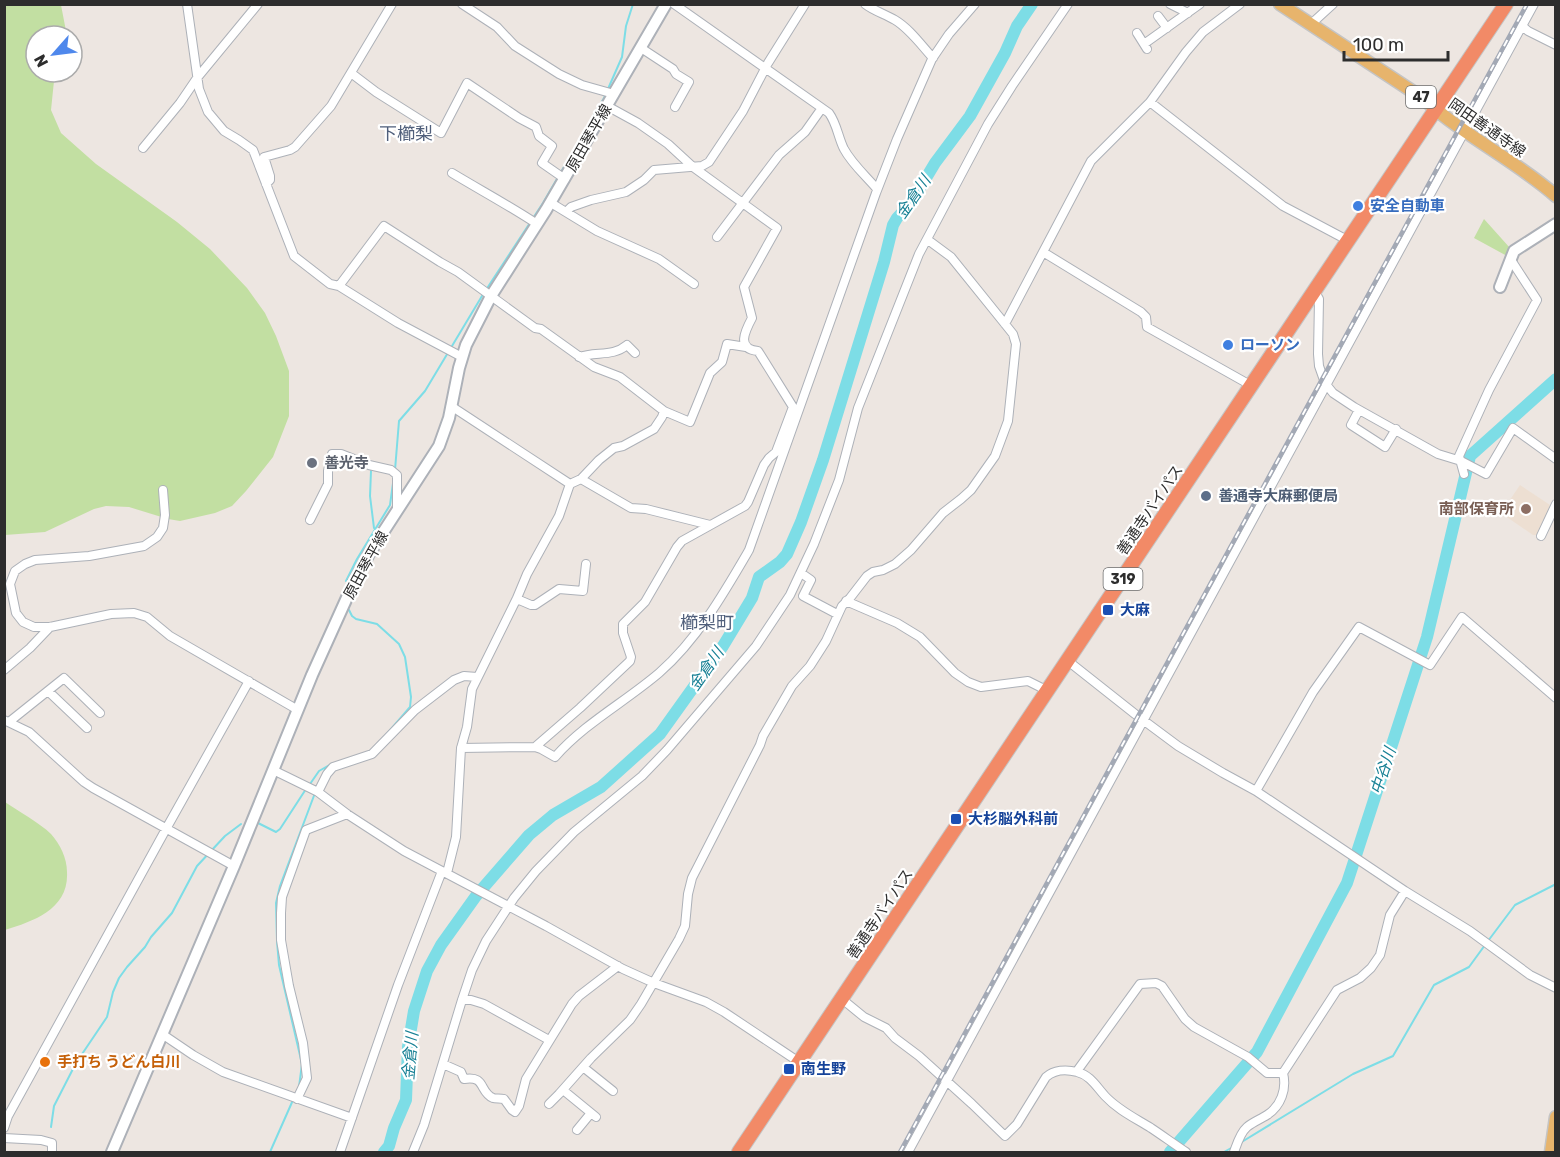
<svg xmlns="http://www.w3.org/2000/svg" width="1560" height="1157" font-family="Rubik,'Noto Sans JP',sans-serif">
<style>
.education{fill:#eddfd2}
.green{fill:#c2dfa2}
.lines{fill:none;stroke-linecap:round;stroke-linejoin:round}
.stream{stroke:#7ddde6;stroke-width:2}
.river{stroke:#7ddde6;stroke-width:12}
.street-casing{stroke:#adb1b8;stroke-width:10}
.secondary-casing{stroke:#adb1b8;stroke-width:14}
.primary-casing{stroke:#c4c4c4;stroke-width:15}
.highway-casing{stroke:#c4c4c4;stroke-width:16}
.street{stroke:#fff;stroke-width:8}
.secondary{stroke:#fff;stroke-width:10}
.primary{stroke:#e7b46c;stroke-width:12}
.highway{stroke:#f28a67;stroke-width:14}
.rail-casing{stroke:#a3a9b5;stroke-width:4.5}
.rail{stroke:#fff;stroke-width:2;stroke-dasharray:7;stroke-linecap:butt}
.shop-dot{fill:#3f7fe0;stroke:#fff;stroke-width:2}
.worship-dot{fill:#6b7280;stroke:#fff;stroke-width:2}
.service-dot{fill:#5c6f8a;stroke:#fff;stroke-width:2}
.education-dot{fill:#8d6e63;stroke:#fff;stroke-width:2}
.transit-dot{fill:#1a4fb4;stroke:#fff;stroke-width:2}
.food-dot{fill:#e8710a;stroke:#fff;stroke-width:2}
.labels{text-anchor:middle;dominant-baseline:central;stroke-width:4.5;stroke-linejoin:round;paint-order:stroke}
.shield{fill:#fff;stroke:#6c6c6c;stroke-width:1.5}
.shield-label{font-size:14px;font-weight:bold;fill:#2d2d2d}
.street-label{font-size:15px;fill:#2d2d2d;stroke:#fff}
.shop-label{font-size:15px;font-weight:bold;fill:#366cbe;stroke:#fff;text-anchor:start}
.worship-label{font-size:15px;font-weight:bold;fill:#5b616d;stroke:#fff;text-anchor:start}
.service-label{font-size:15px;font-weight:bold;fill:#4e5e75;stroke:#fff;text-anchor:start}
.education-label{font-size:15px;font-weight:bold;fill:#785e54;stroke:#fff;text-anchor:end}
.transit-label{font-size:15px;font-weight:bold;fill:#164399;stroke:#fff;text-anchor:start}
.food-label{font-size:15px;font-weight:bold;fill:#c56008;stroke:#fff;text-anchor:start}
.water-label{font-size:16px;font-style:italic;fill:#188195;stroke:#fff}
.quarter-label{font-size:18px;fill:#505f7b;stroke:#fff}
</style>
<rect width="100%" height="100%" fill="#ede6e1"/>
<!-- education -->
<path class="education" d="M1520 485 1550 505 1540 531 1536 535H1533L1501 513Z"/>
<!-- green -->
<path class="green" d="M5 5H61L66 31 65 36H36V72H56L54 81 51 110 61 133 96 164 177 222 210 249 247 288 265 313 276 336 289 371V416L273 457 246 491 232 506 215 513 180 521 168 519 129 507 106 506 94 509 45 532 5 535Z
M1484 219 1510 248 1507 256 1474 238Z
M5 802C18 811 40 823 51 834 60 844 67 858 67 872 69 909 34 921 5 930Z"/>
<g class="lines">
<!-- stream -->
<path class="stream" d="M395 470 399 421 425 391 482 296 543 203 604 98 622 57 626 26 633 4
M371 471 370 496 374 528
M346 581 357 559 390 505 394 476
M349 610 352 616 356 619 377 624 399 644 405 657 411 697 410 707 386 735
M322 777 326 767 333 763
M310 784 319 771 326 767
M258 823 276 832 280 829 306 789
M1488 941 1515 905 1556 884
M299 1087 302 1064 279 965 277 941 276 903 280 886 315 793
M51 1127 54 1106 76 1063 107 1017 113 992 119 978 127 967 145 947 151 937 172 913 197 866 225 836 241 824
M1240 1143 1353 1074 1393 1056 1434 985 1469 967 1485 945
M270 1152 293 1100
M1224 1152 1233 1147"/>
<!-- river -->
<path class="river" d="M384 1152 389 1146 394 1128 406 1100 408 1047 414 1011 427 971 441 945 476 896 529 835 553 815 601 787 660 734 723 646 752 598 759 577 780 562 787 554 801 522 823 460 884 262 893 225 897 218 911 203 935 163 970 116 1005 53 1017 26 1032 4
M1170 1152 1257 1052 1347 883 1427 637 1470 456 1556 379"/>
<!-- street casing -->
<g class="street-casing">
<path id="street" d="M187 4 199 89 208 112 224 131 239 140 253 150 294 256 330 284 339 286 398 323 462 357
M462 4 497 27 515 46 559 74 582 85 614 94
M674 4 829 113C837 124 838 137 844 149 852 164 866 176 877 189
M865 4C874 11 885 14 895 20 910 29 921 45 933 58
M1170 4 1188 13
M1158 16 1167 28
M1310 25 1333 4
M1521 25 1528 31 1556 45
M1137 33 1147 49
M1144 44 1200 4
M641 48 673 69 676 74 689 82 675 107
M351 73 376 92 441 133 467 83 519 118 536 127 539 136 552 146 542 163 565 179
M1150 102 1283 206 1349 241
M143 148 180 103 197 78 258 4
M452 173C480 190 510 206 537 224
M266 184 270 180V176L264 157 290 150 295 147 331 106 392 4
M551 203 597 231 659 259 694 284
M566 212 571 207 591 200 626 192 644 180 654 170 702 166 709 162 743 111 768 63 805 4
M717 237 779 155 805 132 822 108
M1043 252 1141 312 1146 317 1147 327 1252 386
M339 286 384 226 440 262 458 272 535 328 541 329 594 367 620 377 664 411 662 417 654 429 623 446 614 448 599 460 581 479 570 484
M1315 292 1319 299 1318 354 1319 366 1325 383 1333 393 1354 407 1438 454 1461 461 1486 474 1513 428 1556 459
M1005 324 1091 161 1150 102 1186 52 1203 32 1240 4
M579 357C596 351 613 357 627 345L635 353
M451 406 570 484
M1359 410 1351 425 1385 447 1396 429
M664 411 690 422 710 373 722 362 727 344 746 347
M1464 474 1459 456 1489 390 1537 300 1511 260
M581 479 631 508 646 509 710 525
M163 490 165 515 163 528 157 537 144 546 89 556 35 560 25 564 15 571 10 584 16 613 23 622 34 627H50L111 614 134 613 147 617 170 636 298 710
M310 520 328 484V471L332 454H341L369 465 391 470 397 475V510
M1541 536 1556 504
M801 573 811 580 803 596 837 614
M517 599 531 605H535L559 589 583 591 586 564
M846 601 897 623 920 637 955 673 968 682 981 687 1028 681 1048 691
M1068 661 1135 714 1178 746 1223 773 1256 791 1405 891 1470 931 1530 975 1556 988
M4 670 30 648 50 627
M48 691 87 728
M4 720 29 732 84 782 93 788 234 866
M9 722 64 678 100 713
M535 747 541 749 555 757C585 723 625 702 659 673 697 640 724 593 749 550L876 193 897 139 932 59 949 34 975 4
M461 748 535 747 580 708 630 661 631 657 623 633V624L645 602 677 547 682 541 745 506 748 502 764 465 769 458 776 452 793 407 758 351C736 349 745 331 752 318L744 287 777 228 693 167 668 144 638 123 607 106
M273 770 318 792 347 814 404 851 546 926 623 969 654 983 706 1002 724 1012 799 1062
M1256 791 1313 692 1359 627 1430 665 1462 617 1556 698
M318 792 327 774 333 767 372 754 415 710 454 680 464 676 477 677
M447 873 456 837 461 748 467 727 472 689 517 598 527 574 559 516 570 484
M842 999 864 1017 886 1028 895 1038 919 1056 972 1104 1005 1136 1017 1124 1046 1077C1054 1070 1066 1069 1077 1072 1090 1075 1096 1086 1105 1096 1118 1110 1135 1118 1151 1128 1163 1136 1174 1144 1186 1152
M462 1000H471L484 1004 549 1040
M162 1034 193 1055 223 1072 352 1118
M443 1064 461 1072 464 1079C486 1075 479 1092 493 1098 496 1099 500 1098 504 1099L512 1110 515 1112 519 1106 526 1079 572 1004 579 996 618 966
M583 1067 613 1091
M1077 1071 1140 984 1156 983 1162 986 1185 1019 1194 1027 1248 1057 1267 1073H1283
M563 1090 596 1117
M297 1099 307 1078 303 1043 289 986 281 940V913L282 897 306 830 347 814
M549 1104 559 1094 591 1058 630 1020 641 1004 679 939 685 926 688 894 692 878 760 745 763 736 792 686 810 666 826 641 842 606 850 598 867 576 873 572 883 570 895 564 911 550 943 513 961 499 971 490 995 456 1008 421 1016 344 1013 334 1005 324 951 257 928 240
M4 1128 8 1116 166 829 249 681
M577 1130 591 1113
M4 1138 41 1140 52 1143V1152
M340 1152 398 985 442 871
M413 1152 424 1125 462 1000 472 970 486 941 514 898 536 871 574 832 642 776 667 750 756 646 790 595 814 544 839 480 858 408 919 254 988 124 1012 86 1068 4
M908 1152 1534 4
M1234 1152C1237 1144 1240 1133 1247 1127 1253 1122 1261 1119 1267 1115 1281 1106 1287 1089 1283 1073L1337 990 1360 978 1371 968 1380 955 1390 915 1405 891"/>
</g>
<!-- secondary casing -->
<g class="secondary-casing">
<path id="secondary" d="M1500 287 1514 251 1556 224
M112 1152 234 866 312 675 354 582 369 554 439 446 449 418 459 368 466 345 491 296 546 210 666 4"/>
</g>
<!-- primary casing -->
<g class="primary-casing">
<path id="primary" d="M1280 4 1424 99C1464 136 1515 160 1556 196
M1551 1152 1556 1117"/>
</g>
<!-- highway casing -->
<g class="highway-casing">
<path id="highway" d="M739 1152 1506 4"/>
</g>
<!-- street -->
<use href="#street" class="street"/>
<!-- secondary -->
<use href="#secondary" class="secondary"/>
<!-- primary -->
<use href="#primary" class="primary"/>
<!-- highway -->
<use href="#highway" class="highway"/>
<!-- rail casing -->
<g class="rail-casing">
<path id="rail" d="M900 1152 1527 4"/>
</g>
<!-- rail -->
<use href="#rail" class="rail"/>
</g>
<!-- markers -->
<g class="shop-dot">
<circle cx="1358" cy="206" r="6"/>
<circle cx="1228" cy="345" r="6"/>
</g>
<circle class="worship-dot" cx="312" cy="463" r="6"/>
<circle class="service-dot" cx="1206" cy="496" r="6"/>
<circle class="education-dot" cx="1526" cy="509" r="6"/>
<g class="transit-dot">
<rect x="1102" y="604" width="12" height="12" rx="3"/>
<rect x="950" y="813" width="12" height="12" rx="3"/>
<rect x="783" y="1063" width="12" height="12" rx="3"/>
</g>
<circle class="food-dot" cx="45" cy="1062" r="6"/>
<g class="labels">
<!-- shield labels -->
<g class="shield">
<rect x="1406" y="86" width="30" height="22" rx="4.5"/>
<rect x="1103.5" y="568" width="39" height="22" rx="4.5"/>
</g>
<g class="shield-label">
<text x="1421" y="97">47</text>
<text x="1123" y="579">319</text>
</g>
<!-- street labels -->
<g class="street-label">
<text transform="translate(1487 128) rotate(35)">岡田善通寺線</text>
<text transform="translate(589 138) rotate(-60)">原田琴平線</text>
<text transform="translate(1150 510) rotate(-56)">善通寺バイパス</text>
<text transform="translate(366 565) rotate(-61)">原田琴平線</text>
<text transform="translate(880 914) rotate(-56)">善通寺バイパス</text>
</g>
<!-- shop labels -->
<g class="shop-label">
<text x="1370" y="206">安全自動車</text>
<text x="1240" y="345">ローソン</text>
</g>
<!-- worship labels -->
<g class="worship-label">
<text x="324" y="463">善光寺</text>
</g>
<!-- service labels -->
<g class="service-label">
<text x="1218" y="496">善通寺大麻郵便局</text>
</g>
<!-- education labels -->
<g class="education-label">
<text x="1514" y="509">南部保育所</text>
</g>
<!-- transit labels -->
<g class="transit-label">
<text x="1120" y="610">大麻</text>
<text x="968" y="819">大杉脳外科前</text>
<text x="801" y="1069">南生野</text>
</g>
<!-- food labels -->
<g class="food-label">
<text x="57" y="1062">手打ち うどん白川</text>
</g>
<!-- water labels -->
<g class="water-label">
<text transform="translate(913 197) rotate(-55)">金倉川</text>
<text transform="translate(706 669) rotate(-55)">金倉川</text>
<text transform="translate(1383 771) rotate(-72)">中谷川</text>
<text transform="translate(410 1056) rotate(-85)">金倉川</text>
</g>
<!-- quarter labels -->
<g class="quarter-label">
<text x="406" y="134">下櫛梨</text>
<text x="707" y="623">櫛梨町</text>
</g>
</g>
<!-- border -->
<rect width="1560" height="1157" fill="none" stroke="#2d2d2d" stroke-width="12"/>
<!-- north arrow -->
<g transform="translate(54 54) rotate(242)"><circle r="28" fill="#ffffff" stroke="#ababab" stroke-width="1.5"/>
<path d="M0-4.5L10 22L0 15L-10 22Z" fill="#4f88ec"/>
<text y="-9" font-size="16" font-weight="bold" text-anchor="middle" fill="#2d2d2d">N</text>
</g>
<!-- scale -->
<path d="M1344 51v9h104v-9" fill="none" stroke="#2d2d2d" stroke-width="3"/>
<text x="1353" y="51" font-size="18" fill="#2d2d2d" stroke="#ffffff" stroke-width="4.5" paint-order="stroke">100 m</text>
</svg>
